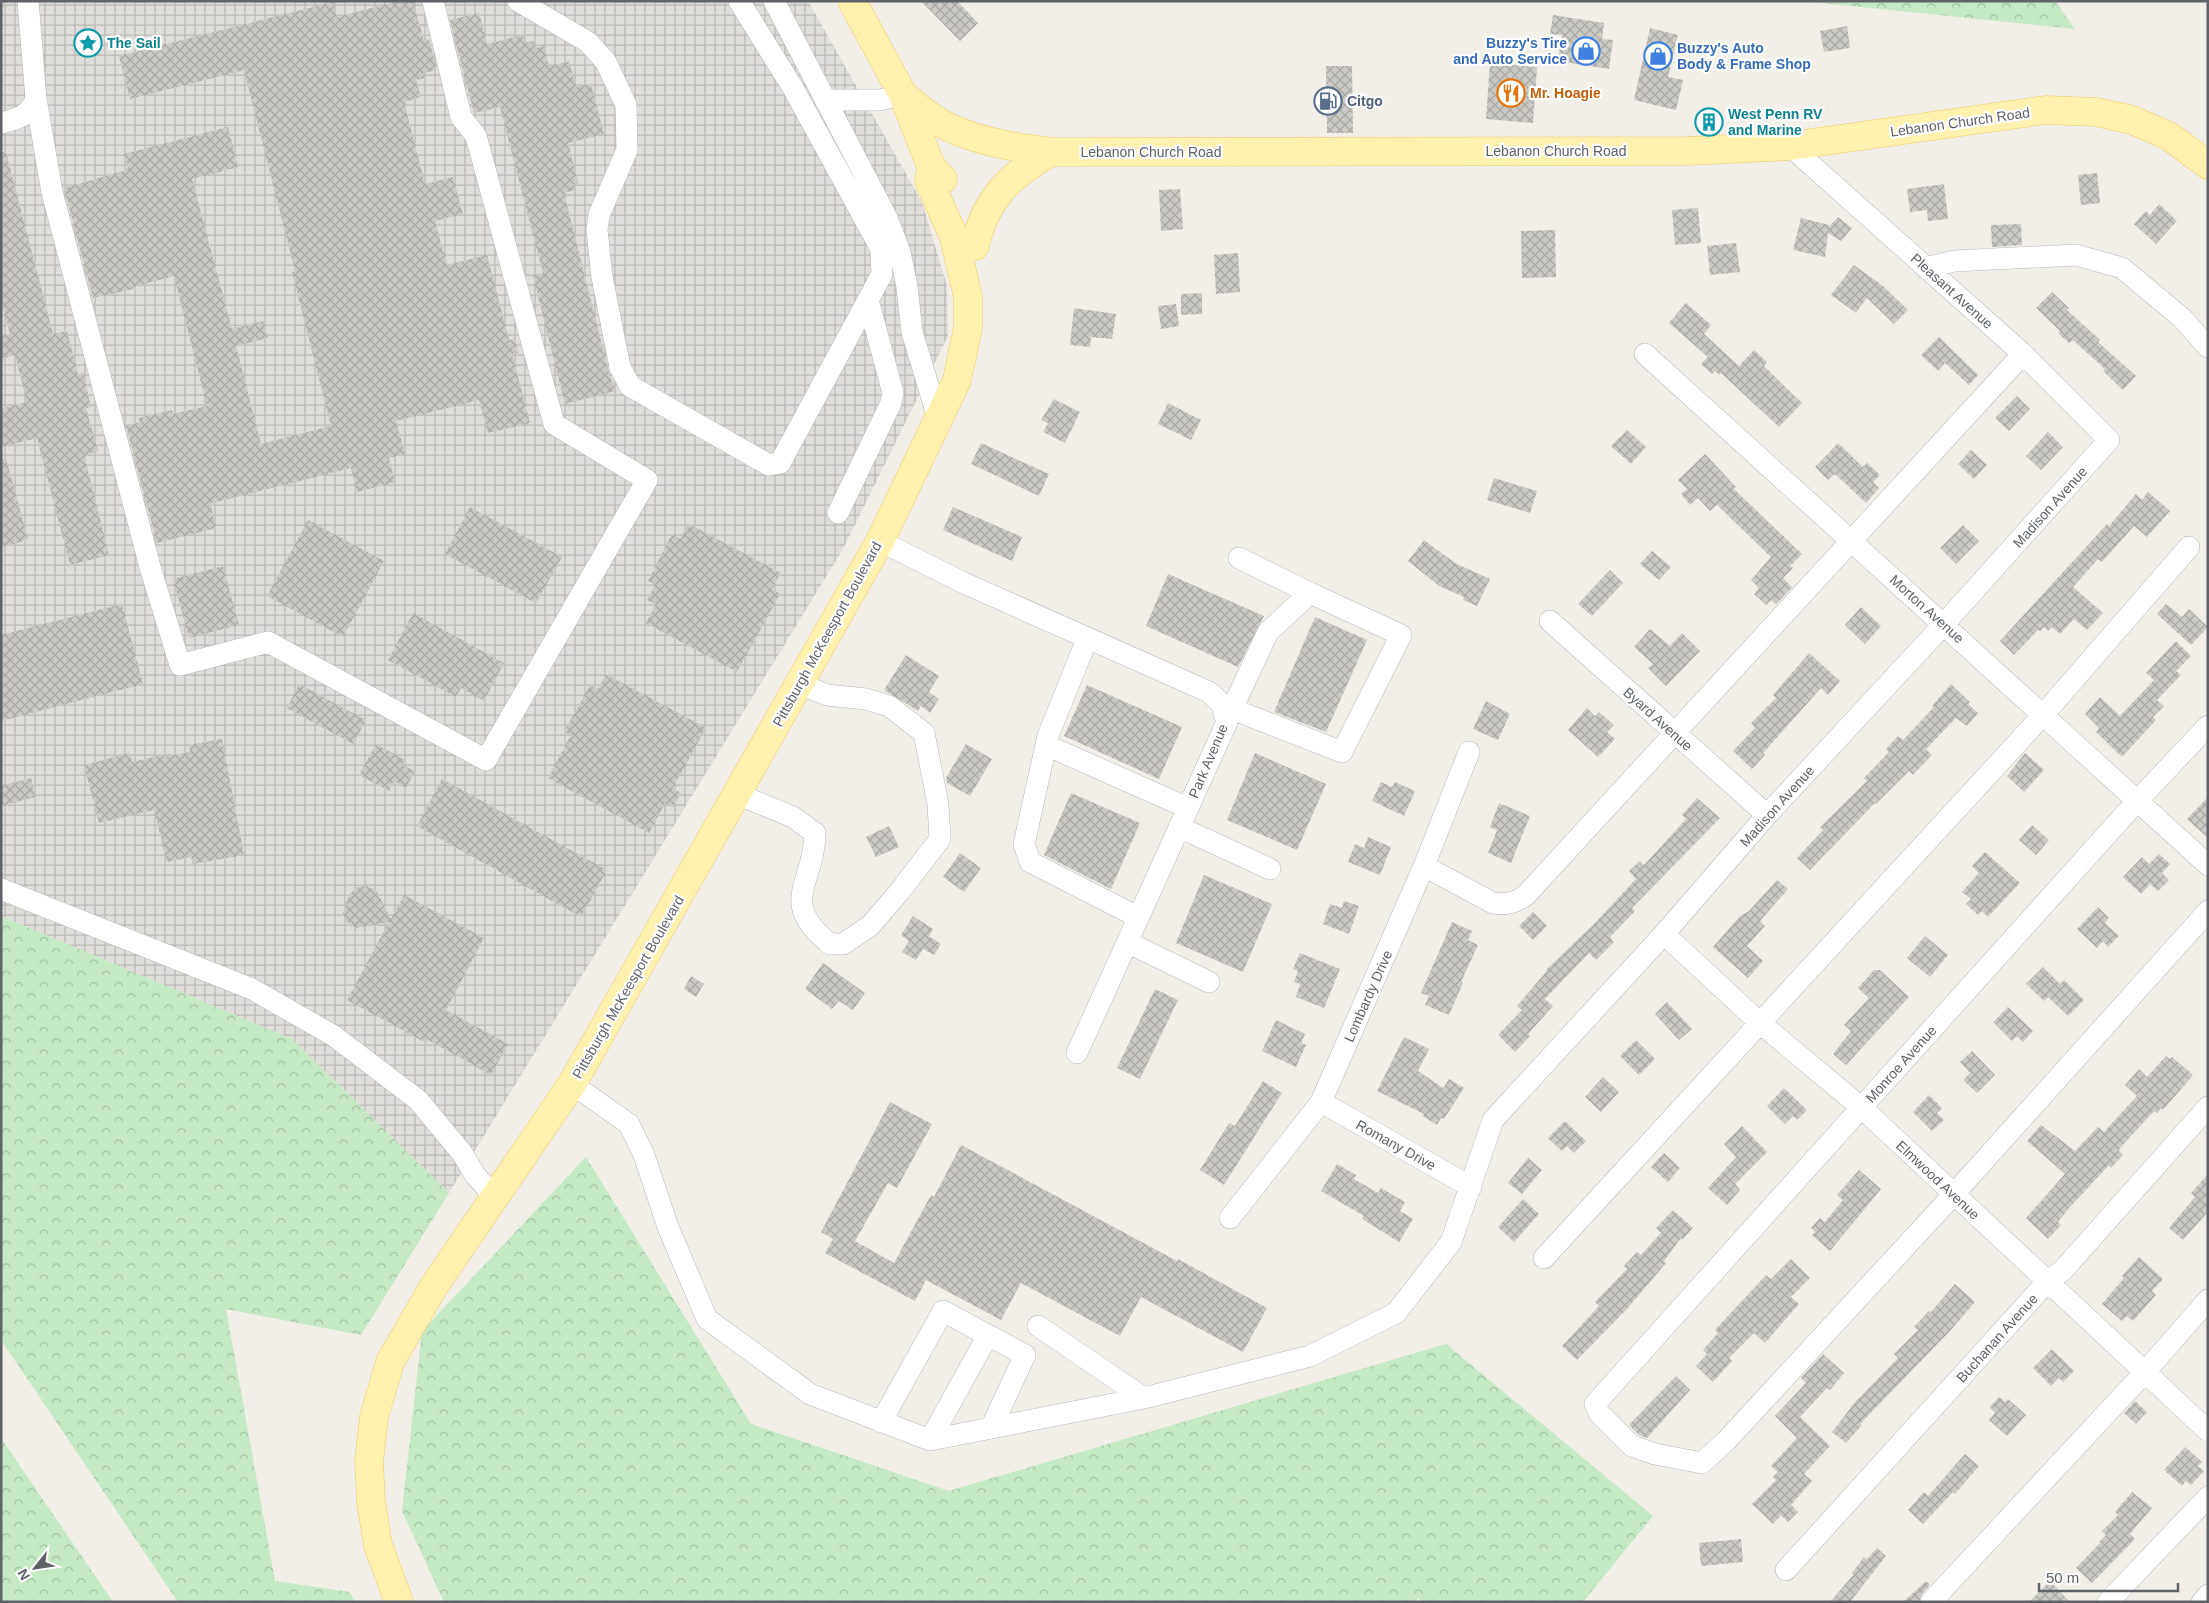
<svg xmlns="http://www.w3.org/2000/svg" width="2209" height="1603" font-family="Helvetica,sans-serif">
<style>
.industrial{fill:url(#industrial-grid)}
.forest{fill:url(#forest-crowns)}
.building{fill:url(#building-cross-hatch)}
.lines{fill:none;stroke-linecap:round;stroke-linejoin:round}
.minor-casing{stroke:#b5b8bc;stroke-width:22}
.major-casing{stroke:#f2c960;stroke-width:29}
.minor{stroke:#fff;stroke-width:21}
.major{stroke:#fff2af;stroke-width:28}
.labels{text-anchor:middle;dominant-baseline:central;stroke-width:4.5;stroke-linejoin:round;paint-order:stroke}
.culture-label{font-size:14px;font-weight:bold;fill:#0d838f;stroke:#fff;text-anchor:start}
.shop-label{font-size:14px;font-weight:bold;fill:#366cbe;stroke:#fff;text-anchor:end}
.food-label{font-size:14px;font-weight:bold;fill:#c56008;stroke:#fff;text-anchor:start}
.service-label{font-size:14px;font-weight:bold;fill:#4e5e75;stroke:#fff;text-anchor:start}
.street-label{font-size:14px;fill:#5f6368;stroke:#fff}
</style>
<defs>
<pattern id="industrial-grid" width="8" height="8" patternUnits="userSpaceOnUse" patternTransform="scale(1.25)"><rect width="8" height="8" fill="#e0deda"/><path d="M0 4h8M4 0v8" fill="none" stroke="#b9b8b5"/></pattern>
<pattern id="forest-crowns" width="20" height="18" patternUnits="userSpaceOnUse" patternTransform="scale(1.25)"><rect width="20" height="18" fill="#c5e8c5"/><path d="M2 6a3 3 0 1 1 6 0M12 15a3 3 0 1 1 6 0" fill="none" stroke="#a3c0a4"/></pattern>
<pattern id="building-cross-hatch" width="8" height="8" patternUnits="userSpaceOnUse" patternTransform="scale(1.25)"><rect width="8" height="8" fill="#cccac5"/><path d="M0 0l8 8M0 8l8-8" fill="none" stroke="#a9a8a4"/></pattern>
</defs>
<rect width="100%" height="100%" fill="#f1efe8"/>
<!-- industrial -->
<path class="industrial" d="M1 1H808L922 202 947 286 948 336 843 549 449 1193 292 1039 1 916Z"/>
<!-- forest -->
<path class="forest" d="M1802 1H2055L2075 29Z
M1 916 292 1039 449 1193 361 1335 226 1309 275 1581 350 1592 355 1602H178L1 1340Z
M586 1157 751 1424 949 1491 1446 1344 1653 1516 1583 1602H1423L1418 1598 1415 1602H444L402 1511 422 1331Z
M1 1438 113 1602H1Z"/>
<!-- building -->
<path class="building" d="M398 1H413L424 41 429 39 437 70 423 73 425 78 416 80 421 97 404 102 425 184 453 177 463 214 435 221 447 265 487 255 509 340 515 339 518 353 512 354 530 423 488 433 479 400 396 421 405 454 389 458 395 482 357 492 351 468 212 503 211 506 216 528 157 543 126 426 140 422 139 418 172 410 173 414 207 406 174 276 133 287V289L93 298 64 188 123 171 128 168 124 154 228 127 238 167 192 179 232 329 263 321 268 338 236 346 261 444 331 426 292 272 295 271 244 70 130 99 119 56 333 2 337 17Z
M921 1H957L978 23 960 41Z
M479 13 487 44 523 35 525 43 533 41 535 48 544 46 549 67 569 61 576 87 591 84 604 134 568 143 578 183 573 184 575 190 564 193 608 369 615 391 565 404 533 276 543 273 500 107 474 113 450 20Z
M1553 15 1604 23 1602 39 1613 40 1609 69 1558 61 1562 35 1550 34Z
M1847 26 1850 48 1824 52 1820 31Z
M1650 28 1678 35 1668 77 1683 80 1676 110 1634 100Z
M1490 63 1537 67 1533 123 1486 119Z
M1326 66H1352L1353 133H1327Z
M1705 110 1721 117 1714 133 1698 126Z
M1 152H6L53 334 67 331 78 374 83 373 91 407 86 408 98 451 84 455 109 555 70 565 37 438 1 447V409L27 402 15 355 1 359V336L10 334 1 301Z
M2097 173 2100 203 2081 205 2078 175Z
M1944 184 1948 219 1928 221 1927 210 1910 212 1907 189Z
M1180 189 1183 229 1161 231 1159 190Z
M2159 204 2177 221 2156 244 2134 224 2146 211 2150 215Z
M1698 208 1701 243 1675 245 1672 210Z
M1838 217 1852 228 1841 241 1828 233 1825 257 1793 250 1801 218 1829 225V227Z
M2021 224 2022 245 1992 247 1991 225Z
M1555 230 1556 277 1522 278 1521 231Z
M1736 243 1740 272 1710 275 1707 246Z
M1238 253 1240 292 1216 294 1214 255Z
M1854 265 1883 286 1908 310 1894 324 1867 298 1856 313 1831 295Z
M2052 292 2069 308 2067 310 2100 340 2098 342 2136 376 2123 390 2103 371 2105 369 2073 340 2069 343 2058 333 2060 331 2036 308Z
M1202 293V314L1181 315V294Z
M1686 303 1711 325 1704 334 1739 366 1754 350 1767 362 1764 366 1802 403 1779 427 1721 373 1719 375 1715 371 1712 374 1701 364 1708 357 1669 323Z
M1176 304 1179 326 1161 329 1158 306Z
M1074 308 1116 314 1112 339 1091 337 1090 347 1070 345Z
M1939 337 1978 375 1969 385 1945 363 1938 371 1921 355Z
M2017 396 2030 409 2009 431 1995 418Z
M1054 399 1080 412 1065 443 1043 432 1048 423 1041 420Z
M1168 403 1201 420 1191 440 1158 424Z
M1627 430 1646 447 1631 464 1611 446Z
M2048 432 2063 447 2041 470 2026 456Z
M981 443 1049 474 1039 496 971 464Z
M1838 443 1863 467 1867 463 1880 475 1873 482 1879 488 1866 503 1835 474 1828 480 1815 467Z
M1971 450 1987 465 1974 479 1958 464Z
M1705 454 1736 487 1734 489 1802 554 1790 566 1793 568 1783 578 1792 587 1776 604 1771 600 1766 605 1754 594 1759 588 1751 580 1771 557 1717 505 1710 511 1698 498 1690 505 1681 494 1687 489 1678 480Z
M6 458 28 540 1 547V459Z
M1494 478 1537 491 1530 513 1487 500Z
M2148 492 2170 511 2147 537 2134 526 2102 562 2098 559 2073 587 2103 613 2087 630 2074 619 2060 634 2052 627 2048 631 2044 627 2040 631 2038 630 2014 655 2000 641 2107 524 2109 526 2136 494 2142 500Z
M470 507 562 557 536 603 445 554Z
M953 507 1022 537 1012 561 943 530Z
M308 520 384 561 343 637 267 596Z
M689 524 781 573 772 589 780 594 737 672 646 623 656 604 647 600 655 584 648 581 672 534 680 539Z
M1963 525 1979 541 1956 564 1940 548Z
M1424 540 1455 563 1490 579 1477 606 1463 600 1464 597 1439 586 1408 561Z
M1652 551 1671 567 1659 580 1640 564Z
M223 566 239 625 189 638 173 579Z
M1610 570 1623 583 1592 616 1578 604Z
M1168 574 1264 616 1238 667 1146 626Z
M122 604 143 684 1 721V635Z
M2166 604 2182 617 2189 609 2208 627 2191 645 2157 614Z
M1861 607 1881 626 1865 644 1845 625Z
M413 613 504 663 484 701 461 688 456 697 388 660Z
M1315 617 1367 640 1326 732 1274 712Z
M1650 629 1670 646 1682 633 1700 651 1666 686 1648 668 1653 664 1634 647Z
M2176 641 2191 656 2176 671 2181 675 2157 700 2164 706 2153 717 2156 720 2122 757 2096 732 2099 728 2085 714 2100 697 2120 716 2154 680 2146 673Z
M1809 653 1840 681 1828 695 1821 688 1763 753 1765 755 1752 769 1733 751 1755 728 1751 723 1776 698 1773 695Z
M906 655 939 676 929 692 939 699 930 713 921 706 918 711 884 690Z
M606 674 706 728 673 788 681 793 673 807 665 803 649 833 548 778 571 735 564 732 590 685 598 689Z
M299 684 366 720 353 744 287 708Z
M1951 684 1970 702 1968 704 1978 713 1967 726 1956 718 1951 723 1926 749 1932 755 1913 775 1909 771 1876 804 1875 803 1810 870 1797 858 1823 830 1820 827 1867 781 1864 778 1889 752 1886 749 1898 736 1903 740 1934 707 1932 706Z
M1087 685 1182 727 1159 779 1064 736Z
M1486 701 1510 714 1498 740 1473 729Z
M1587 708 1595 716 1599 712 1614 725 1607 732 1615 739 1598 757 1568 730Z
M222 739 244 855 193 864 191 857 167 862 154 810 99 823 84 765 130 753 132 762 163 755 164 757 190 752 189 745Z
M376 744 405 760 402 765 415 771 406 788 394 781 389 791 359 775Z
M966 744 992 759 970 796 947 783 946 778Z
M1255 753 1326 784 1297 850 1227 820Z
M2025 753 2044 770 2024 792 2007 776Z
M31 778 35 797 1 806V786Z
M442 779 607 870 581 917 417 826Z
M1381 782 1392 787 1395 782 1415 791 1404 816 1372 801Z
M1071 793 1140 823 1111 889 1044 855Z
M2208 797V838L2187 819Z
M1697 798 1720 818 1632 908 1635 911 1610 937 1614 942 1596 960 1589 953 1545 999 1553 1006 1528 1034 1530 1036 1515 1052 1498 1035 1522 1010 1517 1006 1547 971 1546 970 1595 923 1636 879 1629 871 1640 861 1644 865 1686 819 1682 815Z
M1499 803 1530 816 1511 863 1488 853 1497 830 1490 827Z
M2032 825 2049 840 2036 855 2019 840Z
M889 826 899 847 876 857 866 837Z
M1368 837 1391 847 1380 875 1348 862 1355 844 1364 848Z
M1985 852 2020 883 1988 917 1982 911 1978 915 1966 904 1971 899 1962 892 1979 873 1972 866Z
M960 853 981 868 964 892 943 877Z
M2159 854 2170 864 2162 873 2169 880 2158 891 2150 884 2141 894 2123 877 2142 857 2149 864Z
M1204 875 1272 904 1243 972 1176 943Z
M1777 880 1788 889 1760 921 1765 926 1747 946 1763 961 1748 978 1713 947 1740 916 1749 911Z
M366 886 376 890 391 919 404 895 484 938 446 1010 508 1044 491 1075 428 1040 426 1043 347 1000 389 922 356 928 347 922 343 913 349 895 355 888Z
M1344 901 1359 906 1349 934 1323 924 1330 904 1342 908Z
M2098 907 2109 918 2105 923 2119 936 2108 947 2103 941 2097 948 2077 929Z
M1533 912 1547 926 1533 940 1519 926Z
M913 916 933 929 929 936 941 944 934 955 923 949 916 960 902 952 909 941 901 935Z
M1452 922 1472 931 1468 940 1478 945 1461 982 1463 983 1449 1015 1425 1005 1429 996 1421 993Z
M1925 936 1948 955 1930 977 1907 958Z
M1300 953 1340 969 1324 1008 1296 997 1300 984 1294 982 1298 971 1293 969Z
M823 963 865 993 853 1010 839 1001 832 1009 805 989Z
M2043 967 2060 984 2064 980 2084 1000 2068 1016 2048 997 2044 1001 2026 984Z
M1874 970H1880L1909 997 1846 1065 1833 1054 1851 1031 1844 1025 1869 998 1858 988Z
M691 976 704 984 696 997 684 989Z
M1155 989 1178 1000 1140 1079 1117 1068Z
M1667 1002 1692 1029 1679 1040 1655 1014Z
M2008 1007 2033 1031 2023 1042 2017 1036 2012 1041 1993 1022Z
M1276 1020 1305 1034 1301 1043 1306 1045 1296 1067 1262 1051Z
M1404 1037 1429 1049 1418 1071 1443 1088 1449 1079 1464 1088 1444 1119 1441 1118 1437 1125 1423 1116 1424 1114 1377 1091Z
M1636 1040 1655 1059 1639 1075 1620 1056Z
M1972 1051 1995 1075 1977 1093 1963 1080 1970 1073 1960 1062Z
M2166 1056 2170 1059 2172 1057 2193 1075 2163 1110 2161 1108 2157 1113 2154 1111 2120 1148 2119 1151 2123 1155 2111 1168 2109 1165 2070 1207 2058 1222 2061 1225 2048 1239 2026 1218 2065 1174 2027 1141 2041 1125 2075 1151 2098 1127 2104 1132 2137 1096 2125 1085 2139 1069 2147 1077Z
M1603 1077 1619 1092 1601 1112 1585 1097Z
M1263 1081 1282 1093 1224 1185 1200 1170 1229 1123 1235 1126Z
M1784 1088 1807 1110 1797 1120 1793 1116 1785 1124 1767 1106Z
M1929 1095 1942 1108 1937 1113 1944 1120 1932 1131 1913 1112Z
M890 1102 932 1124 897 1188 888 1183 855 1241 894 1263 931 1195 934 1197 961 1145 1177 1261 1178 1259 1267 1308 1243 1352 1141 1297 1120 1336 1021 1283 1001 1320 926 1280 915 1301 825 1253 833 1239 821 1232Z
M1565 1121 1586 1141 1574 1153 1567 1146 1562 1151 1548 1138Z
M1742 1126 1767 1152 1735 1184 1740 1190 1727 1205 1708 1188 1736 1157 1724 1144Z
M1664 1153 1680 1168 1668 1182 1651 1167Z
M1528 1158 1542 1170 1522 1194 1508 1183Z
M1337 1164 1356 1175 1354 1179 1378 1193 1381 1188 1405 1202 1400 1211 1413 1219 1399 1242 1362 1219 1364 1216 1321 1191Z
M1859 1170 1881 1189 1830 1251 1812 1235 1815 1232 1811 1228 1820 1218 1825 1222 1843 1200 1837 1195Z
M2208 1174V1212L2183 1240 2169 1228 2195 1197 2191 1193Z
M1523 1199 1539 1214 1514 1242 1498 1227Z
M1673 1210 1693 1228 1682 1240 1681 1238 1664 1261 1666 1263 1627 1309 1577 1360 1562 1346 1599 1306 1595 1302 1627 1269 1624 1266 1637 1252 1641 1255 1661 1233 1656 1228Z
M2139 1257 2163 1279 2152 1291 2156 1295 2133 1321 2127 1316 2122 1321 2102 1304 2124 1278 2122 1276Z
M1791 1259 1810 1278 1791 1297 1799 1304 1765 1343 1754 1333 1729 1358 1732 1361 1713 1382 1696 1366 1707 1354 1703 1350 1718 1333 1715 1330 1766 1275 1771 1279Z
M1955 1284 1975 1302 1950 1331 1860 1424 1862 1425 1846 1443 1832 1432 1856 1401 1898 1358 1894 1354 1918 1330 1914 1327 1929 1311 1930 1313Z
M2052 1349 2074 1371 2063 1382 2059 1378 2051 1386 2033 1368Z
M1823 1354 1844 1373 1830 1390 1827 1388 1800 1417 1830 1446 1804 1474 1812 1481 1791 1505 1798 1512 1788 1522 1781 1515 1773 1524 1752 1504 1776 1480 1773 1477 1778 1472 1771 1466 1797 1438 1775 1416 1806 1383 1801 1378Z
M1676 1376 1690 1390 1647 1438 1639 1435 1629 1425Z
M1999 1397 2005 1402 2008 1399 2026 1415 2007 1436 1989 1420 1995 1413 1990 1407Z
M2135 1401 2147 1412 2136 1424 2124 1413Z
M2185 1447 2202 1462 2198 1466 2204 1471 2191 1485 2186 1481 2182 1486 2164 1470Z
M1965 1454 1979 1466 1955 1494 1953 1492 1923 1524 1908 1510 1924 1492 1928 1496Z
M2132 1492 2152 1508 2130 1534 2135 1539 2092 1583 2076 1568 2100 1543 2099 1542 2106 1535 2102 1531 2118 1515 2115 1512Z
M1741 1539 1743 1562 1701 1566 1699 1543Z
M1877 1548 1886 1556 1850 1602H1830L1854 1574 1852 1573 1864 1557 1867 1559Z
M1926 1581 1930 1585 1922 1594 1919 1602H1903Z
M2050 1581 2070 1602H2029Z"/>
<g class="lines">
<!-- minor casing -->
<g class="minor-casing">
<path id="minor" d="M518 1 588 42 606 62 626 105 627 150 599 215 597 230 602 277 620 367 630 386 769 465 780 463 882 274 881 249 793 88 739 1
M774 1 887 218 900 252 907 287 912 332 938 418
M36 99 52 192 150 567 180 665 268 642 486 760 647 480 554 424 476 136 461 117 433 1
M825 100H879L903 95
M1 123C18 119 29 116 36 99L28 1
M1926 268 1954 261 2076 255 2122 268 2182 318 2208 347
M1645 354 2208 865
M838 513 891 403 893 393 868 300
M880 541 964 583 1209 692 1221 703 1227 722 1077 1053
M1239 558 1310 593
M1550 621 1767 815
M1087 639 1048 736 1024 844 1030 862 1138 917
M1221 703 1232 709 1268 632 1310 593 1401 635 1342 752 1232 709
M2208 726 2137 801 1595 1404 1599 1413 1632 1446 1655 1454 1702 1463 1726 1441 1954 1194 2208 911
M1046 745 1188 808
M737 794 793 817 815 833C815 883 777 902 830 944H843L870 926 900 891 940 839 938 804 924 733 889 706 866 699 827 695 800 684
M1179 827 1270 869
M1424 866 1493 903C1507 905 1515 903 1526 895L2023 354
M1 889 252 989 334 1036 418 1100 462 1153 475 1175 495 1197
M1664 934 1760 1023 1862 1108 2208 1431
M1127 942 1209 982
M572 1084 629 1124 644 1155 668 1227 707 1319 810 1394 930 1440 1144 1398 1310 1356 1396 1313 1451 1242 1493 1120 1664 934 1767 815 1944 624 2109 440 2023 354 1790 146
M1321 1102 1471 1187
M1230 1218 1321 1102 1424 866 1469 752
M1544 1258 2043 715 2189 547
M1038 1326 1144 1398
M881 1422 943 1311 1025 1355 991 1428
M930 1440 988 1335
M1786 1570 2047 1282 2063 1270 2208 1107
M1931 1602 2145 1372 2208 1300
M2108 1602 2208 1497
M2202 1602 2208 1595"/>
</g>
<!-- major casing -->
<g class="major-casing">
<path id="major" d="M852 1 903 95 931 166 943 179
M903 95C914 104 925 113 937 121 971 141 1013 147 1051 152L1688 151 1790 146 2045 110 2097 112 2132 120 2169 136 2208 165
M975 246C985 199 1010 175 1051 152
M399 1602 378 1545 371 1502 369 1461 374 1417 390 1362 434 1286 572 1084 880 541 957 380 968 328V297L954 237 929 181 931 166"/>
</g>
<!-- minor -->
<use href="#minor" class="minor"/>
<!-- major -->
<use href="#major" class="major"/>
</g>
<!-- icons -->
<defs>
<g id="sight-ring" transform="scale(1.4375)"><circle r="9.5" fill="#fff" stroke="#0f9aa8" stroke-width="1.5"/><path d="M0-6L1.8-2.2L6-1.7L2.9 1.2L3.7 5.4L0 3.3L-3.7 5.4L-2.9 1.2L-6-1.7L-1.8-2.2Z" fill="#0f9aa8"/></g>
<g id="shop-ring" transform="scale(1.4375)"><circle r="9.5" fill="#fff" stroke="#3f7fe0" stroke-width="1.5"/><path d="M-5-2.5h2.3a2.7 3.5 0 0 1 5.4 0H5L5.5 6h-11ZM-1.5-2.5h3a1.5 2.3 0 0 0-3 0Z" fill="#3f7fe0"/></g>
<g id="restaurant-ring" transform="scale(1.4375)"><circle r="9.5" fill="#fff" stroke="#e8710a" stroke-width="1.5"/><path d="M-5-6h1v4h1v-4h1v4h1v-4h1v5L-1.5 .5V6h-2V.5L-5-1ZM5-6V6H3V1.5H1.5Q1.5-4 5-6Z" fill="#e8710a"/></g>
<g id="fuel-ring" transform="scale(1.4375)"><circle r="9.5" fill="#fff" stroke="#5c6f8a" stroke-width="1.5"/><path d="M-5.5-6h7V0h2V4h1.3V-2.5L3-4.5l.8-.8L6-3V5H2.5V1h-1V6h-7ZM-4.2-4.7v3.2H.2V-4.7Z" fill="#5c6f8a"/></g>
<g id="building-ring" transform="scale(1.4375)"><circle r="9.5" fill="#fff" stroke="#0f9aa8" stroke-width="1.5"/><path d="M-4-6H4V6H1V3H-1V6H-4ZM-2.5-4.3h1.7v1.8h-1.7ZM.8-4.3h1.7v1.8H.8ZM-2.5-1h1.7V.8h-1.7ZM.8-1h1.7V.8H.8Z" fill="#0f9aa8"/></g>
</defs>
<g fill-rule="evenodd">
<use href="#sight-ring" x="88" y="43"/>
<use href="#shop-ring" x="1586" y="51"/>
<use href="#shop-ring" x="1658" y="56"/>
<use href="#restaurant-ring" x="1511" y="93"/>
<use href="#fuel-ring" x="1328" y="101"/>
<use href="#building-ring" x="1709" y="122"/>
</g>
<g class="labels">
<!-- culture labels -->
<g class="culture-label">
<text x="107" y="43">The Sail</text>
<text x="1728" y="114">West Penn RV<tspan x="1728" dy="16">and Marine</tspan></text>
</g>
<!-- shop labels -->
<g class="shop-label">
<text x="1567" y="43">Buzzy's Tire<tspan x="1567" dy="16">and Auto Service</tspan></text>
<text x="1677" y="48" text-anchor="start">Buzzy's Auto<tspan x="1677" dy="16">Body &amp; Frame Shop</tspan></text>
</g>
<!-- food labels -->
<g class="food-label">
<text x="1530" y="93">Mr. Hoagie</text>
</g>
<!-- service labels -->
<g class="service-label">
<text x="1347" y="101">Citgo</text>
</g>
<!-- street labels -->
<g class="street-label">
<text transform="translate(1960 122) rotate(-8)">Lebanon Church Road</text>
<text x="1556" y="151">Lebanon Church Road</text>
<text x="1151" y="152">Lebanon Church Road</text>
<text transform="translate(1952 291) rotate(42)">Pleasant Avenue</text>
<text transform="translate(2050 507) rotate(-48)">Madison Avenue</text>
<text transform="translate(1927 609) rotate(42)">Morton Avenue</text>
<text transform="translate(827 634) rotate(-61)">Pittsburgh McKeesport Boulevard</text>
<text transform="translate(1658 719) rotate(42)">Byard Avenue</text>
<text transform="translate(1208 761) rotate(-67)">Park Avenue</text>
<text transform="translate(1777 806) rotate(-48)">Madison Avenue</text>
<text transform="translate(628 987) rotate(-60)">Pittsburgh McKeesport Boulevard</text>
<text transform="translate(1368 996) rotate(-66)">Lombardy Drive</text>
<text transform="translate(1901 1064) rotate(-48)">Monroe Avenue</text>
<text transform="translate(1396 1145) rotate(29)">Romany Drive</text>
<text transform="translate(1938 1180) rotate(43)">Elmwood Avenue</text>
<text transform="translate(1997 1338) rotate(-48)">Buchanan Avenue</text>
</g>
</g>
<!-- border -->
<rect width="2209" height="1603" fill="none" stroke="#5f6368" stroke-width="5"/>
<!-- north arrow -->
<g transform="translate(35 1568) rotate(240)" stroke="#ffffff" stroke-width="4" paint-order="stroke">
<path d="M0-4L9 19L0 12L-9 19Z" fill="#5f6368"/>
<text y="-8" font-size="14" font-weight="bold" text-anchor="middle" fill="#5f6368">N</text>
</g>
<!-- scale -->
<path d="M2039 1583v8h139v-8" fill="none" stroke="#5f6368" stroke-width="2.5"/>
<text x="2046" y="1583" font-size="15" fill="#5f6368" stroke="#ffffff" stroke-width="4" paint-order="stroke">50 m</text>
</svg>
